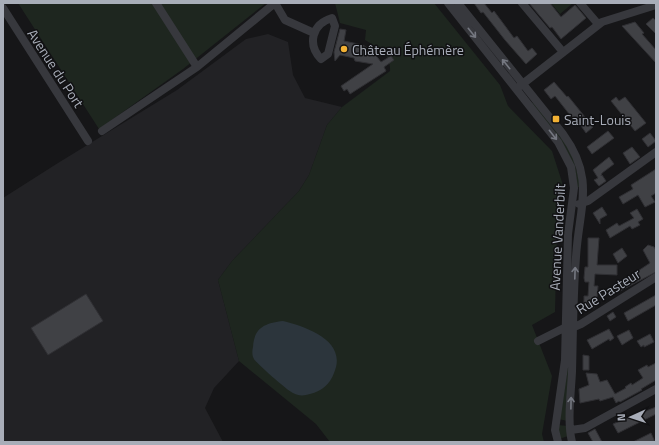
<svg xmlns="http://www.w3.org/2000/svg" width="659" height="445" font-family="'Titillium Web',sans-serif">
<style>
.built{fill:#222225}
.green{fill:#1e261f}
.water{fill:#2c353c}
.building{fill:#404145;stroke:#303034}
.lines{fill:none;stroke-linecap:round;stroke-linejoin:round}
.minor{stroke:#37383d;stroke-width:8}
.oneway{stroke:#757881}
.poi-dot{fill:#f2b134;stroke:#111113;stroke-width:1.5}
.labels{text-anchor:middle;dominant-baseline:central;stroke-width:3;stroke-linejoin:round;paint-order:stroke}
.poi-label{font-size:14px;fill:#a8adb8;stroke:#111113;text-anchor:start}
.street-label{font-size:14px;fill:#a8adb8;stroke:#111113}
</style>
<rect width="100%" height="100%" fill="#161618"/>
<!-- built -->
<path class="built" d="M268 34 288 42 293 75 305 98 342 107 327 125 309 175 299 191 232 261 218 280 239 361 214 388 205 408 223 442H3V198L58 163 177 90 246 39Z"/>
<!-- green -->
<path class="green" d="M18 3H266L183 69 99 129Z
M335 3H434L500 85 508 106 552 151 562 182 557 229 555 312 532 325 552 376 542 434 544 442H330L316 424 239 361 218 280 232 261 299 191 309 175 327 125 342 107 390 71C391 53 379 49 365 40L366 30 340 23Z
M551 3H573L560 14Z
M534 101 571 150 581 187H577L576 178 531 104Z
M571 347 568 421 558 419Z
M558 425 568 426V436L559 439Z"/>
<!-- water -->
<path class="water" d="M283 321C307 327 348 341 334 373 330 384 322 391 310 394 304 396 298 396 293 393 288 391 255 362 254 359 252 356 252 351 253 347 254 327 266 323 283 321Z"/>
<!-- building -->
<path class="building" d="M474 3H484L492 13 494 11 514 38 517 36 528 51 532 48 537 54 526 64 505 40 483 12 481 13Z
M529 3H550L561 17 575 5 586 18 561 39 552 27 550 28Z
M653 18 656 21V34L646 24Z
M635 22 644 33 642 34 656 50V63L622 26Z
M340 29 346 30 344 41 363 45 374 53 381 62 391 56 394 60 384 67 386 71 350 94 347 89 344 91 341 86 373 64 355 61 354 58 340 55 335 61 334 52Z
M554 82 567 97 568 96 593 127 586 133 579 123 577 124 555 96 551 99 544 90Z
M616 97 619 101 625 97 646 123 635 131 611 101Z
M608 131 614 138 592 154 587 147Z
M650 133 656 141 648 147 642 139Z
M632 147 640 157 630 164 623 153Z
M609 157 614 164 602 173 601 176 602 175 606 181 599 186 594 180 598 178 593 170Z
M656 169V193L651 196 655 202 645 207 638 195 623 204 619 197 633 189 631 185Z
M602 207 607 215 600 219V224L593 213Z
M637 209 643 219 638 222 640 225 632 229 630 226 610 238 606 230 617 223 619 226 634 218 630 213Z
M588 238H599L597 265H617V275L595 274 594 286H598L597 297H594V308L584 307V296H588L589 282H585L584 278 585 267H588Z
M648 245 654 247 656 250V272L620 291 617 286 635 275H632L650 263 643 250Z
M622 248 627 256 618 263 613 254Z
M86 294 103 321 48 355 31 328Z
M656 295V305L628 321 624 313Z
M613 312 616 317 610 321 607 316Z
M609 329 614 338 610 341 609 339 592 349 587 340Z
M629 330 633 338 622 345 617 336Z
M650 334 654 342 644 347V345L641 347 637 341Z
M583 355 589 356V370H583Z
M656 363V380L641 389 642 390 620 402 619 401 616 403 613 397 600 401 599 399 580 403 579 389 589 385 586 373 597 374 600 382 607 380 615 394 626 388 625 387 631 383 632 385 643 378 638 370 647 365 648 367Z
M656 407V414L618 433 613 424 645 410 646 411Z
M595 429 602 442H593L588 433Z
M651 433 655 442H633Z"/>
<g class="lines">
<!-- minor -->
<path class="minor" d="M156 3 197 67
M275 3 285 20 314 33
M448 3 558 142 571 167 574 188 568 234 565 360 555 430 558 442
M458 3 563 134C596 179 579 207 576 257 573 295 573 334 572 372 571 393 567 422 572 442
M522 3 563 52
M580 3 598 24
M3 8 88 141
M332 18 335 26 328 54 321 59C307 44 312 24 332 18Z
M520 86 602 22 656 5
M102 131 197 67 275 3
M579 204 588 201 656 152
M538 341 566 327H574L581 324 656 277
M571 430 585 428 656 389"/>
</g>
<!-- one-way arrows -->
<defs><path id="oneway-shaft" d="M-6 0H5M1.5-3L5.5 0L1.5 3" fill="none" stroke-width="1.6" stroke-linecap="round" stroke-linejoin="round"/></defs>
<g class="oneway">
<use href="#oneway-shaft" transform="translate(472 33) rotate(51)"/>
<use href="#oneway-shaft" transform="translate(506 64) rotate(-129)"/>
<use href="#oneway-shaft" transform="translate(553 135) rotate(52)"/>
<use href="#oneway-shaft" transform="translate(575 273) rotate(-88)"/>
<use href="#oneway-shaft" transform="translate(571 403) rotate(-89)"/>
</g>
<!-- markers -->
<g class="poi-dot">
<circle cx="344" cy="49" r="4"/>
<rect x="552" y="115" width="8" height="8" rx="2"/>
</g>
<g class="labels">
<!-- poi labels -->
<g class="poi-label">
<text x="352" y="49">Château Éphémère</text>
<text x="564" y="119">Saint-Louis</text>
</g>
<!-- street labels -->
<g class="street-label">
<text transform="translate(56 68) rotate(57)">Avenue du Port</text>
<text transform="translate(557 237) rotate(-87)">Avenue Vanderbilt</text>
<text transform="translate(608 291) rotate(-32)">Rue Pasteur</text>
</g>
</g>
<!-- border -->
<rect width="659" height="445" fill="none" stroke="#a8adb8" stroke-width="8"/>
<!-- north arrow -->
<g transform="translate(631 417) rotate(267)" stroke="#111113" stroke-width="3" paint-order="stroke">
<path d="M0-3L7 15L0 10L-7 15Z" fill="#a8adb8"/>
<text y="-6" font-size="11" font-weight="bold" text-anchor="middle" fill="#a8adb8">N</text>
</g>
</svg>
